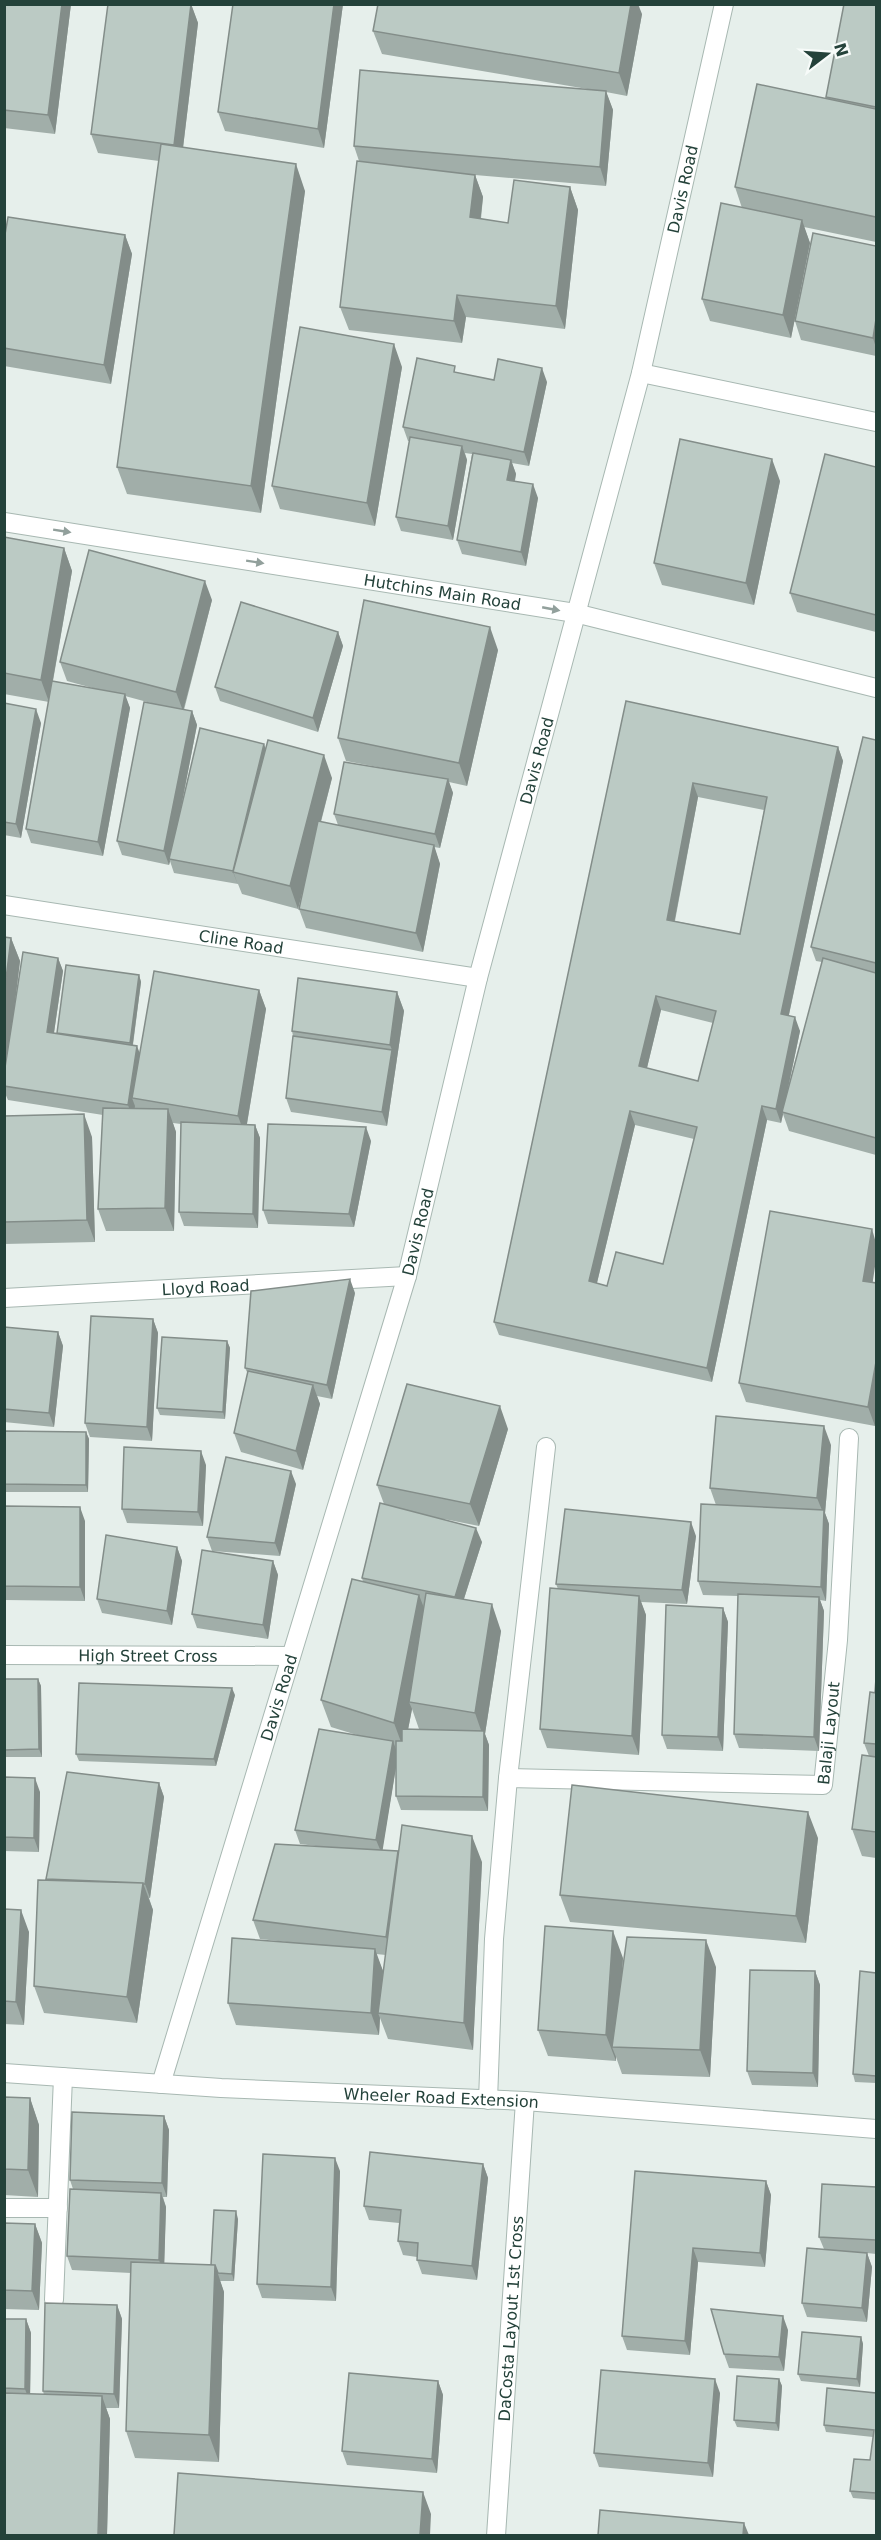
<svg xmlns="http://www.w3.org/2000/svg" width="881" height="2540" font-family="'DejaVu Sans',sans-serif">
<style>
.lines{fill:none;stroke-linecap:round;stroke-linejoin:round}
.minor-casing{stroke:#a8b8b2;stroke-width:20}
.minor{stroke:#fff;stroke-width:18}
.wall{fill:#a1aea9;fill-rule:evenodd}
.shaded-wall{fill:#838d89}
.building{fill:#bbcac4;stroke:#838d89;stroke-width:1.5;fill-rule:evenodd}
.oneway{fill:#92a09c}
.labels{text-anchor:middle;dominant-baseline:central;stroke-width:4.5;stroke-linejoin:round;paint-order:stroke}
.street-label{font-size:16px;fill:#24423a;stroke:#f7fbf9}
</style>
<rect width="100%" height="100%" fill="#e6efeb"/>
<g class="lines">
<!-- minor casing -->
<g class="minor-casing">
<g id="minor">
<path d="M641 373 876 422"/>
<path id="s1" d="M4 522 575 613 876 688"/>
<path id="s2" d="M4 905 478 978"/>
<path id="s3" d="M4 1298 407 1276"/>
<path id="s4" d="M4 1655 291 1656"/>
<path d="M508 1778 546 1447"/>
<path id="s5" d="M4 2073 221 2088 525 2101 876 2129"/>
<path id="s6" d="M161 2084 407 1276 478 978 641 373 724 4"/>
<path id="s7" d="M488 2100 494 1939 508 1778 823 1785 838 1640 849 1438"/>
<path d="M4 2208H58"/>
<path d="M54 2300 63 2077"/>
<path id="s8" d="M496 2536 525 2101"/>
</g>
</g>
<!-- minor -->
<use href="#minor" class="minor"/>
</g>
<!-- wall -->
<path class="wall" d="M4 4H71L55 134 4 128Z
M191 4 198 23 183 148 305 191 261 513 127 494 117 467 159 161 98 153 91 134Z
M233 4H343L324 148 225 131 218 112Z
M876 4V242L804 227 810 243 791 338 710 321 702 299 742 208 735 187 827 99 826 97Z
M642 14 627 96 606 92 613 110 606 186 475 175 483 197 481 219 508 223 570 187 578 210 565 329 466 317 462 343 349 330 340 307 359 161 354 146 593 90 382 54 373 31Z
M125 235 132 254 111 384 4 366V240Z
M876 246V356L801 340 795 321Z
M402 367 375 526 280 509 272 486Z
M457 373 494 380 547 382 529 466 512 463 516 474 515 481 538 498 526 566 462 554 457 540 472 454 465 453 467 460 453 540 401 531 396 517 410 441H408L403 427Z
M876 467V632L797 612 790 593Z
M780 481 754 605 662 585 654 563Z
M4 537 64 548 72 571 53 681 100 690 67 681 60 662 212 600 184 710 192 711 197 725 177 828 266 749 332 778 321 822 338 825 334 814 388 769 346 761 338 738 498 650 467 786 449 782 453 793 440 848 434 847 440 864 423 952 306 928 299 909 305 880 298 909 242 894 238 884 174 873 170 861 169 865 122 855 117 841 151 703 125 696 130 708 103 856 31 843 26 829 49 702 4 694Z
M338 632 343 646 318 732 220 701 215 687Z
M626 701 838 747 843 761 789 1015 800 1031 787 1093 822 962 816 961 811 947 876 740V1155L789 1131 783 1114 781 1123 767 1120 712 1382 499 1335 494 1322ZM698 797 764 810 740 934 675 921ZM661 1010 713 1023 698 1081 647 1068ZM635 1125 694 1139 663 1264 607 1286 597 1283Z
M4 703 41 723 21 838 4 835Z
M4 937 11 938 20 961 12 1024 58 958 63 971 54 1033H57L139 975 141 982 133 1045 140 1053 259 990 266 1009 247 1124 255 1125 260 1138 258 1228 184 1226 179 1212 181 1124 173 1123 176 1132 174 1231H106L98 1209 103 1115 8 1100 4 1091Z
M397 992 404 1011 387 1126 291 1112 286 1098 293 1036 292 1031Z
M4 1116 92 1137 95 1242 4 1244Z
M371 1141 354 1227 268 1224 263 1210Z
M873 1282 875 1426 746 1402 739 1383Z
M355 1293 332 1399 317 1396 320 1404 303 1470 241 1452 234 1433 248 1374 245 1368Z
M153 1319 158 1333 152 1441 90 1437 85 1423Z
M4 1327 58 1332 63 1346 54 1427 4 1422Z
M227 1341 230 1348 225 1419 160 1415 157 1408Z
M508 1429 479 1526 444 1519 482 1542 464 1599 501 1631 485 1734 489 1745 488 1811 401 1810 396 1796V1767L382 1850 482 1862 473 2050 388 2039 380 2018 379 2035 236 2025 228 2003 287 1942 260 1939 253 1920 316 1846 300 1844 295 1830 357 1735 331 1727 321 1700 363 1582 362 1578 384 1504 377 1485ZM412 1709 419 1729 423 1730H408ZM376 1954 386 1955 382 1980 383 1971Z
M4 1431 86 1432 89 1439 88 1492H4Z
M831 1445 825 1513 829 1524 826 1601 820 1600 824 1611 819 1751 739 1748 734 1734 738 1596 703 1595 698 1581 716 1505 710 1488Z
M206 1465 203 1526 127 1523 122 1509Z
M296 1484 280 1556 212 1551 207 1537Z
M4 1506 85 1521V1601L4 1600Z
M696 1536 687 1604 641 1602 646 1615 639 1755 547 1748 540 1729 558 1589 556 1584Z
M177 1547 182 1561 172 1625 102 1613 97 1599Z
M273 1561 278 1575 268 1639 197 1628 192 1614Z
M723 1608 728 1622 723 1751 667 1749 662 1735Z
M876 1678V1858L862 1856 852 1829 869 1756 864 1743 875 1693Z
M4 1679H38L41 1686 42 1757H4Z
M235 1695 216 1766 79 1761 76 1754Z
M4 1777 40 1792 39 1852 4 1851Z
M159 1783 164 1797 150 1898H149L153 1910 137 2023 44 2013 34 1986 46 1879Z
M818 1838 806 1943 570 1922 560 1895Z
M4 1909 29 1932 24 2025 4 2024Z
M623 1958 621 1983 716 1967 710 2077 622 2074 616 2057V2061L548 2056 538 2030Z
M815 1971 820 1985 818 2087 752 2085 747 2071Z
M876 1973V2083L855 2082 853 2074Z
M4 2097 30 2098 39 2125 38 2197 4 2195Z
M164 2116 169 2130 167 2197H163L166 2207 164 2263 211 2265 238 2219 234 2281H220L224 2292 219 2462 135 2458 126 2431 131 2273 72 2270 67 2256 73 2189 70 2180Z
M483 2164 488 2178 477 2280 422 2274 417 2260V2257L403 2255 398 2241 399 2223 369 2220 364 2206Z
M340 2171 336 2301 262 2298 257 2284Z
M635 2171 766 2181 771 2195 765 2267 698 2262 690 2355 627 2350 622 2336Z
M876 2187V2254L867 2253 872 2267 867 2322 807 2317 802 2303 824 2249 819 2237Z
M4 2223 35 2224 42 2243 39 2310 4 2309Z
M117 2305 122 2319 119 2408H106L110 2419 107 2535H4V2319H26L31 2333 30 2394 44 2395 43 2391Z
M788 2330 784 2371 729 2368 724 2354Z
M861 2337 863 2344 860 2387 801 2381 798 2374Z
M779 2379 782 2386 779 2431 737 2427 734 2420Z
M438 2381 443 2395 437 2473 347 2465 342 2451Z
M720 2393 713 2477 599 2467 594 2453Z
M876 2393V2500L853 2498 850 2491 870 2460 873 2437 826 2432 824 2425Z"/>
<!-- shaded-wall -->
<path class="shaded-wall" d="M62 4H71L55 134 48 115Z
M191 4 198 23 181 164 174 145Z
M334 4H343L324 148 318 129Z
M631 4H638L642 14 627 96 619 73Z
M606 91 613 110 606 186 600 167Z
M296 164 305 191 261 513 251 486Z
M475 175 483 197 478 240 470 217Z
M570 187 578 210 565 329 556 306Z
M802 220 810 243 791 338 783 315Z
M125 235 132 254 111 384 104 365Z
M457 295 466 317 462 343 454 321Z
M876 319V348L873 338Z
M394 344 402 367 375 526 367 503Z
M542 368 547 382 529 466 524 452Z
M462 446 467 460 453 540 448 526Z
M772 459 780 481 754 605 746 583Z
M511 460 516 474 512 494 507 480Z
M533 484 538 498 526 566 521 552Z
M64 548 72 571 49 702 41 680Z
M205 581 212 600 183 711 176 692Z
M490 627 498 650 467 786 459 763Z
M338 632 343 646 318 732 313 718Z
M125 694 130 708 103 856 98 842Z
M36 709 41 723 21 838 16 824Z
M192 711 197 725 171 859H169L170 861 169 865 164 851Z
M264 744 269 758 233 872 238 885 233 871Z
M838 747 843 761 786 1028 781 1014Z
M324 755 332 778 298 909 290 886Z
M448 779 453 793 440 848 435 834Z
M693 783 698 797 672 934 667 920Z
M434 845 440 864 423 952 416 933Z
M11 938 20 961 5 1086 4 995Z
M58 958 63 971 52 1046 47 1032Z
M139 975 141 982 132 1050 130 1043Z
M259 990 266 1009 245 1135 238 1116Z
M397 992 404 1011 387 1126 382 1112 392 1050 390 1045Z
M656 996 661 1010 644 1080 639 1066Z
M795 1017 800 1031 783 1112H782L783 1114 781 1123 776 1109Z
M137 1046 142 1059 132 1098 135 1106 133 1119 128 1105Z
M762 1106 767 1120 712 1382 707 1368Z
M168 1109 176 1132 174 1231 165 1208Z
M630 1111 635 1125 594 1295 589 1281Z
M84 1114 92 1137 95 1242 87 1220Z
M255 1125 260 1138 258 1228 253 1214Z
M366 1127 371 1141 354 1227 349 1214Z
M872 1229 876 1243V1260L870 1300 863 1281Z
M350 1279 355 1293 332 1399 327 1385Z
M153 1319 158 1333 152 1441 147 1427Z
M58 1332 63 1346 54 1427 49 1413Z
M227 1341 230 1348 225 1419 223 1412Z
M876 1362V1419L875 1426 868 1407Z
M313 1385 320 1404 303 1470 296 1451Z
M500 1406 508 1429 479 1526 470 1504Z
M824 1426 831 1445 825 1513 829 1524 826 1601 821 1587 824 1515 817 1498Z
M86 1432 89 1439 88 1492 86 1485Z
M201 1451 206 1465 203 1526 198 1512Z
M291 1471 296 1484 280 1556 275 1543Z
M80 1507 85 1521V1601L80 1587Z
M691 1522 696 1536 687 1604 682 1590Z
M476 1528 482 1542 460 1611 455 1597Z
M177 1547 182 1561 172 1625 167 1611Z
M273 1561 278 1575 268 1639 263 1625Z
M419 1595 429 1621 409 1702 412 1709 404 1750 394 1723Z
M639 1596 646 1615 639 1755 632 1736Z
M819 1597 824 1611 819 1751 814 1737Z
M492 1604 501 1631 485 1734 489 1745 488 1811 483 1797 484 1739 475 1713Z
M723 1608 728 1622 723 1751 718 1737Z
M38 1679 41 1686 42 1757 39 1749Z
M232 1688 235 1695 216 1766 214 1759Z
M393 1741 398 1755 382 1854 376 1840Z
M35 1778 40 1792 39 1852 34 1838Z
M159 1783 164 1797 150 1898 145 1884Z
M808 1812 818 1838 806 1943 796 1916Z
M472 1836 482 1862 473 2050 464 2023Z
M398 1851 393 1956 386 1937Z
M143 1883 153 1910 137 2023 127 1997Z
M21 1910 29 1932 24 2025 16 2002Z
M613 1931 623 1958 617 2047H612L616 2057V2061L606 2035Z
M706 1940 716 1967 710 2077 700 2050Z
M375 1949 383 1971 381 2013H378L380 2018 379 2035 371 2013Z
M815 1971 820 1985 818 2087 813 2073Z
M30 2098 39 2125 38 2197 28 2170Z
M164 2116 169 2130 167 2197 162 2183Z
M335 2158 340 2171 336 2301 331 2287Z
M483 2164 488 2178 477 2280 472 2266Z
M766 2181 771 2195 765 2267 760 2253Z
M161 2193 166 2207 164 2274 159 2260Z
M236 2211 238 2219 234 2281 232 2274Z
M35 2224 42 2243 39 2310 32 2291Z
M693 2248 698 2262 690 2355 685 2341Z
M867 2253 872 2267 867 2322 862 2308Z
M215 2265 224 2292 219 2462 209 2435Z
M117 2305 122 2319 119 2408 114 2394Z
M783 2316 788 2330 784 2371 779 2357Z
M26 2319 31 2333 30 2403 25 2389Z
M861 2337 863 2344 860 2387 857 2379Z
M715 2379 720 2393 713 2477 708 2463Z
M779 2379 782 2386 779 2431 776 2423Z
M438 2381 443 2395 437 2473 432 2459Z
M102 2396 110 2419 107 2535H98Z
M423 2492 431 2514 430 2535H420Z
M744 2523 749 2535H743Z"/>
<!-- building -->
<path class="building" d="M4 4H62L48 115 4 110Z
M108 4H191L174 145 91 134Z
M233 4H334L318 129 218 112Z
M378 4H631L619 73 373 31Z
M844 4H876V107L826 97Z
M360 70 606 91 600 167 354 146Z
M757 84 876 109V217L735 187Z
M161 144 296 164 251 486 117 467Z
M357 161 475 175 470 217 508 223 514 180 570 187 556 306 457 295 454 321 340 307Z
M721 203 802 220 783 315 702 299Z
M8 217 125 235 104 365 4 348V240Z
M813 233 876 246V319L873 338 795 321Z
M300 327 394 344 367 503 272 486Z
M417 358 455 366 454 372 494 380 498 359 542 368 524 452 403 427Z
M410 437 462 446 448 526 396 517Z
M680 439 772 459 746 583 654 563Z
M473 453 511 460 507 480 533 484 521 552 457 540Z
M825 454 876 467V615L790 593Z
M4 537 64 548 41 680 4 673Z
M89 550 205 581 176 692 60 662Z
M364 600 490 627 459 763 338 738Z
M241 602 338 632 313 718 215 687Z
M52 681 125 694 98 842 26 829Z
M626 701 838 747 781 1014 795 1017 776 1109 762 1106 707 1368 494 1322ZM693 783 767 797 740 934 667 920ZM656 996 716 1011 698 1081 639 1066ZM630 1111 697 1127 663 1264 616 1252 607 1286 589 1281Z
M144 702 192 711 164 851 117 841Z
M4 703 36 709 16 824 4 822Z
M200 728 264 744 233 871 169 859Z
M863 737 876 740V963L811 947Z
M268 740 324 755 290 886 233 872Z
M344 762 448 779 435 834 334 814Z
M318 821 434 845 416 933 299 909Z
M4 937 11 938 4 995Z
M23 952 58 958 47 1032 137 1046 128 1105 4 1086V1074Z
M823 958 876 973V1138L782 1112Z
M66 965 139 975 130 1043 57 1033Z
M154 971 259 990 238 1116 132 1098Z
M298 978 397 992 390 1045 292 1031Z
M293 1036 392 1050 382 1112 286 1098Z
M103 1108 168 1109 165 1208 98 1209Z
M84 1114 87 1220 4 1222V1116Z
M181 1122 255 1125 253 1214 179 1212Z
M268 1124 366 1127 349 1214 263 1210Z
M770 1211 872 1229 863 1281 876 1283V1362L868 1407 739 1383Z
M350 1279 327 1385 245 1368 251 1291Z
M91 1316 153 1319 147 1427 85 1423Z
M4 1327 58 1332 49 1413 4 1409Z
M162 1337 227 1341 223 1412 157 1408Z
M248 1371 313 1385 296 1451 234 1433Z
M407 1384 500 1406 470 1504 377 1485Z
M716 1416 824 1426 817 1498 710 1488Z
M4 1431 86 1432V1485L4 1484Z
M124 1447 201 1451 198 1512 122 1509Z
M226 1457 291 1471 275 1543 207 1537Z
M380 1503 476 1528 455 1597 362 1578Z
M701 1504 824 1510 821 1587 698 1581Z
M4 1506 80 1507V1587L4 1586Z
M565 1509 691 1522 682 1590 556 1584Z
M106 1535 177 1547 167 1611 97 1599Z
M202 1550 273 1561 263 1625 192 1614Z
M352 1579 419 1595 394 1723 321 1700Z
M550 1588 639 1596 632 1736 540 1729Z
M426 1593 492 1604 475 1713 409 1702Z
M738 1594 819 1597 814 1737 734 1734Z
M666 1605 723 1608 718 1737 662 1735Z
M876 1678V1693H875Z
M4 1679H38L39 1749 4 1750Z
M79 1683 232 1688 214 1759 76 1754Z
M870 1692 876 1693V1744L864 1743Z
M319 1729 393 1741 376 1840 295 1830Z
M402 1729 484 1731 483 1797 396 1796V1741H402Z
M862 1755 876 1757V1832L852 1829Z
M67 1772 159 1783 145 1884H143V1883L46 1879Z
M4 1777 35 1778 34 1838 4 1837Z
M572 1785 808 1812 796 1916 560 1895Z
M402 1825 472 1836 464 2023 378 2013Z
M275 1844 398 1851 386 1937 253 1920Z
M38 1880 143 1883 127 1997 34 1986Z
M4 1909 21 1910 16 2002 4 2001Z
M545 1926 613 1931 606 2035 538 2030Z
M627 1937 706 1940 700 2050 612 2047Z
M232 1938 375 1949 371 2013 228 2003Z
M750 1970 815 1971 813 2073 747 2071Z
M860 1971 876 1973V2076L853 2074Z
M4 2097 30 2098 28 2170 4 2169Z
M72 2112 164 2116 162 2183 70 2180Z
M370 2152 483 2164 472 2266 417 2260 418 2243 398 2241 401 2210 364 2206Z
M263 2154 335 2158 331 2287 257 2284Z
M635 2171 766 2181 760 2253 693 2248 685 2341 622 2336Z
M822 2184 876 2187V2240L819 2237Z
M70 2189 161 2193 159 2260 67 2256Z
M214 2210 236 2211 232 2274 218 2273 215 2265H211Z
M4 2223 35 2224 32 2291 4 2290Z
M807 2248 867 2253 862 2308 802 2303Z
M131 2262 215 2265 209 2435 126 2431Z
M45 2303 117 2305 114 2394 43 2391Z
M711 2309 783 2316 779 2357 724 2354Z
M4 2319H26L25 2389 4 2388Z
M802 2332 861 2337 857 2379 798 2374Z
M601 2370 715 2379 708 2463 594 2453Z
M349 2373 438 2381 432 2459 342 2451Z
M737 2376 779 2379 776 2423 734 2420Z
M827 2388 876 2393V2493L850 2491 854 2459 870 2460 874 2430 824 2425Z
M4 2393 102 2396 98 2535H4Z
M178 2473 423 2492 420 2535H174Z
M600 2510 744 2523 743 2535H598Z"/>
<!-- one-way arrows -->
<defs><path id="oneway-solid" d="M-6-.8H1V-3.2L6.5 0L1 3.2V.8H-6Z" transform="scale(1.5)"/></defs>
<g class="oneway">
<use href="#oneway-solid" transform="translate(62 531) rotate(9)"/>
<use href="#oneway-solid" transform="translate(255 562) rotate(9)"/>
<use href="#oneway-solid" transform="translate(551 609) rotate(11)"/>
</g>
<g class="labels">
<!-- street labels -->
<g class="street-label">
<text stroke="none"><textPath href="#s6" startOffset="1966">Davis Road</textPath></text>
<text stroke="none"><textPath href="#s1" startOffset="444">Hutchins Main Road</textPath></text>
<text stroke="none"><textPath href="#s6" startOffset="1376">Davis Road</textPath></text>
<text stroke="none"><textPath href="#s2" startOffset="240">Cline Road</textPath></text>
<text stroke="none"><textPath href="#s6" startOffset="890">Davis Road</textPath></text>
<text stroke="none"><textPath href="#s3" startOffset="202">Lloyd Road</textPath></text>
<text stroke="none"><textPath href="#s4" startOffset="144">High Street Cross</textPath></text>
<text stroke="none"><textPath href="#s6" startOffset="404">Davis Road</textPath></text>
<text stroke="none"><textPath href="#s7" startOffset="690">Balaji Layout</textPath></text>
<text stroke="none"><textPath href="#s5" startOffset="438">Wheeler Road Extension</textPath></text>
<text stroke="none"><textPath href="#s8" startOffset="218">DaCosta Layout 1st Cross</textPath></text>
</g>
</g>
<!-- border -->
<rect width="881" height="2540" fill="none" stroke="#24423a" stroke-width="12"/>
<!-- north arrow -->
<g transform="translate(827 54) rotate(73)" stroke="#f7fbf9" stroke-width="4.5" paint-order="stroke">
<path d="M0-4.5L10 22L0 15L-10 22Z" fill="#24423a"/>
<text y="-9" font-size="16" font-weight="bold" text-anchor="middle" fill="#24423a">N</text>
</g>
</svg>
